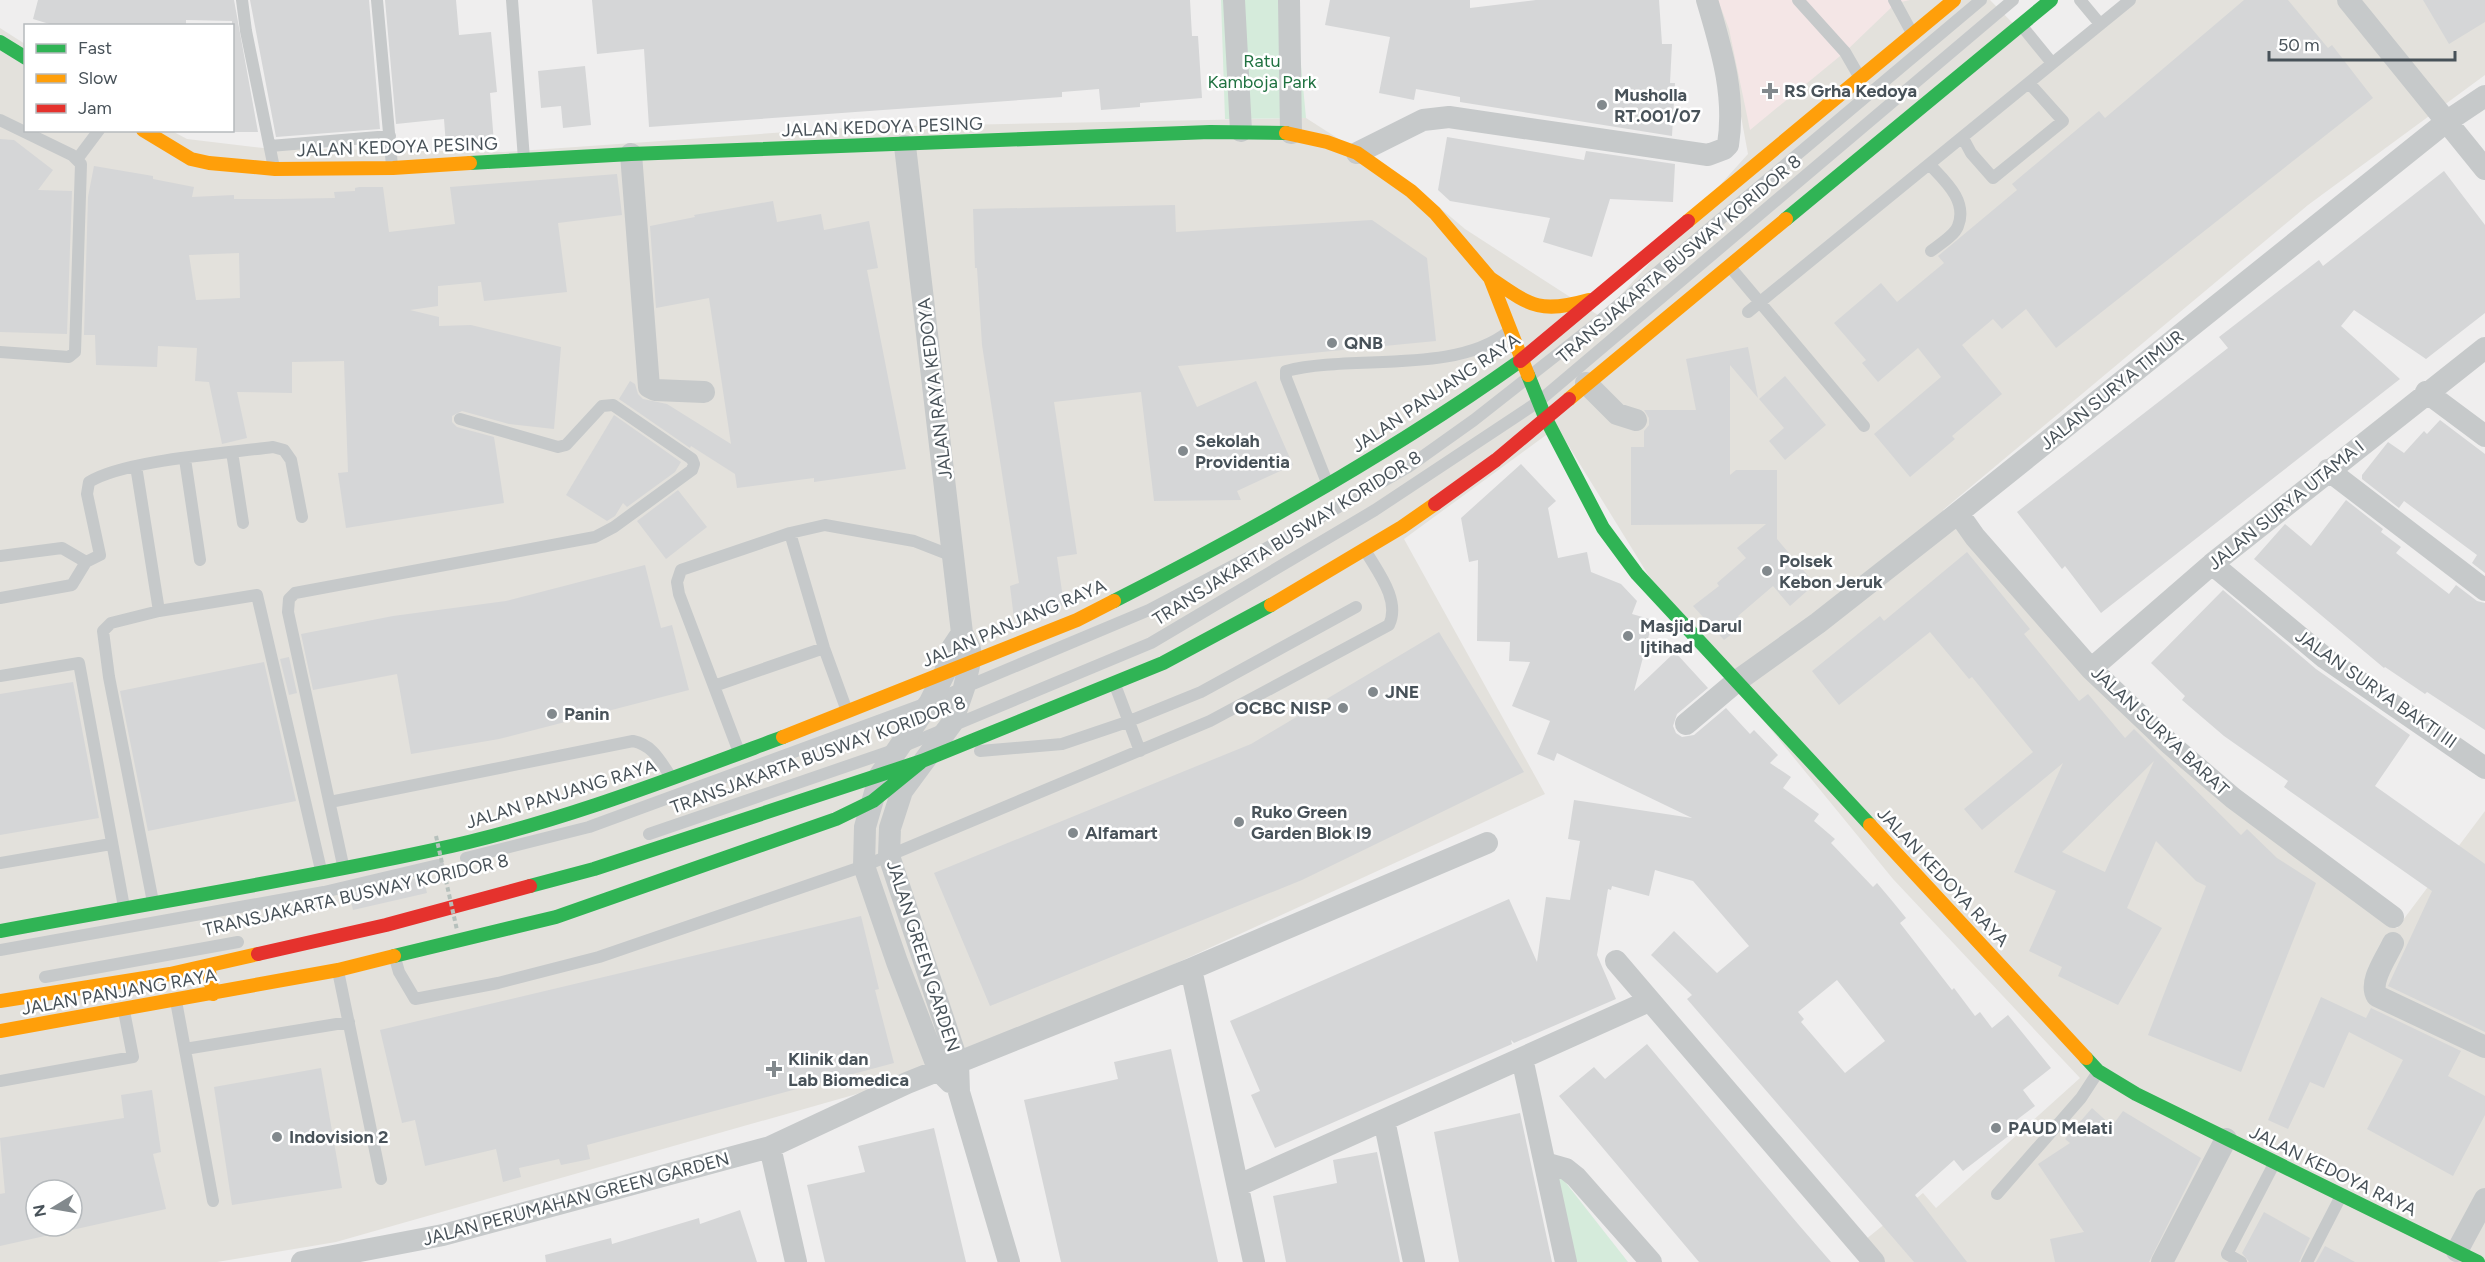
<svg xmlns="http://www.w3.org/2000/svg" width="2485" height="1262" font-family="Figtree,sans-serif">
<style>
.commercial{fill:#e3e1dc;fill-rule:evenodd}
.medical{fill:#f4e6e6}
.green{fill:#d5ebdb}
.building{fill:#d5d6d7;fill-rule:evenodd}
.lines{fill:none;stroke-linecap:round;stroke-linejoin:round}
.lane{stroke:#c6c9ca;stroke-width:12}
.street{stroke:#c6c9ca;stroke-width:22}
.fast{stroke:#30b455;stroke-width:14}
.slow{stroke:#ff9f0a;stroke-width:14}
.jam{stroke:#e5322d;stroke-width:14}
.path-bridge{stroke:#b6c0bc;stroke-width:4;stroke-dasharray:4.5 3;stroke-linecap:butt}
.poi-dot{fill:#82898d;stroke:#fff;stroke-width:2}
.labels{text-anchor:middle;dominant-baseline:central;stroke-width:5;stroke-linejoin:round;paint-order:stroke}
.park-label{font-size:18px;fill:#207241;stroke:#fff}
.poi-label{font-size:18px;font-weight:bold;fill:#485259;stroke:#fff;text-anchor:start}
.street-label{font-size:18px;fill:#485259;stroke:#fff}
</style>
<rect width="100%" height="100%" fill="#efeeee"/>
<!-- commercial -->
<path class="commercial" d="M1711 0H1990L2050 61 2122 0H2485V75L2308 205 1943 510 2146 727 2300 860 2397 928 2485 811V1262H1876L1860 1244 1923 1193 1936 1208 2080 1078 1893 879 1660 594 1557 427 1404 539 1545 794 948 1068 336 1242 217 1262H0V28L25 44 26 130 172 131 187 139 263 148 504 152 858 127 1306 118 1420 191 1465 229 1601 317 1748 154 1727 41ZM36 1190H72V1226H36Z"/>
<!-- medical -->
<path class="medical" d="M1718 0H1910L1896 3 1845 52 1750 130 1729 29Z"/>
<!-- green -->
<path class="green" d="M1221 0H1295L1306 118 1225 119Z
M1555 1169 1628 1262H1574Z"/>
<!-- building -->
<path class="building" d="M38 0H234L258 132H232V21L186 20V26H56L33 19Z
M250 0H369L380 129 276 137Z
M385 0H456L459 35 491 32 497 92 490 93 494 143 446 146 444 119 396 124Z
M592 0H1190L1192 36H1198L1202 98 1140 103V107L1101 110 1099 89 1062 92V97L649 127 644 49 597 54Z
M1330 0H1470V8L1536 0H1659L1662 44H1672L1670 83H1675L1672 136 1460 102V97L1416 89 1414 100 1379 93 1390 37 1325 25Z
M2244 0H2288L2328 48 2332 45 2373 98 2056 348 2026 309 2002 329 1993 319 1962 345 2002 394 1952 436 1955 439 1910 477 1874 434 1941 377 1918 348 1878 382 1862 363 1866 360 1834 323 1881 283 1897 302 1944 263 1938 256 2017 190 2012 184 2099 111 2105 118Z
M2423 0H2485V22L2449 44Z
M585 66 591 125 563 128 561 106 541 108 538 71Z
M1447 137 1584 160 1586 151 1675 164 1673 202 1610 199 1592 257 1543 242 1550 218 1450 201 1438 190Z
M0 139 14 140 53 170 38 190 72 191 67 334 0 332Z
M94 166 153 176V179L194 187 192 197 234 195V199H277L335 198 334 192 355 191V188L359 187H383L389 232 455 224 450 187 617 174 622 215 558 223 567 292 484 301 481 282 438 286V306L410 310 439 317V326L471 325 561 347 554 429 509 424 462 411 452 416V422L457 427 494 437 504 503 346 528 338 473 348 472 344 361 292 362V393L237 392 247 438 222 444 209 382 195 381 197 348 158 346 157 367 96 365 95 335H84L88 197ZM239 253 240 298 196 300 189 255Z
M2444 171 2485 225V313L2426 359 2354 310 2341 326 2400 379 2101 613 2065 566 2062 569 2017 512 2228 348 2219 337 2319 260 2323 266Z
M773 201 777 222 821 214 824 230 869 221 878 268 867 270 906 469 814 482V478L737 488 735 474 691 446 690 448 619 399 630 381 635 384 638 394 643 399 667 404 731 444 709 298 656 308 650 226 695 217 694 215Z
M1175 205 1176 232 1372 220 1427 258 1436 341 1178 366 1197 407 1256 381 1293 465 1237 491 1241 500 1154 501 1141 392 1054 402 1077 554 1057 557 1064 605 1014 619 1010 586 1019 583 982 345 977 268H975L973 209Z
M1748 347 1758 398 1730 365V475L1736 470H1777V539L1815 584 1790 606 1773 586 1738 616 1745 624 1724 640 1693 606 1719 586 1717 583 1746 558 1737 548 1766 524 1631 525V447H1644V431L1649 425V418L1644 410H1696L1686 359Z
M1785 376 1826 425 1785 460 1769 441 1784 428 1759 399Z
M614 415 681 462 675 472 627 507 623 503 615 516 607 521 566 495Z
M2440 420 2485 454V573L2472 563 2477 555 2404 501 2399 508 2362 479V475L2388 442 2404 453 2424 431 2427 434Z
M1521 464 1556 501 1548 508 1558 558 1587 552 1591 572 1621 584 1637 601 1632 614 1653 620 1634 691 1675 652 1708 688 1677 714 1673 726 1676 733 1682 737 1694 735 1726 708 1750 734 1754 730 1778 755 1770 763 1791 777 1783 788 1819 814 1814 821 1835 839 1831 843 1873 887 1877 883 1893 902 1906 918 1900 923 1952 990 1954 988 1975 1016 1980 1012 1992 1028 2008 1015 2051 1068 2023 1090 2035 1106 2010 1125 2015 1131 1963 1171 1954 1160 1915 1195 1967 1262H1914L1687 999 1692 995 1651 955 1674 931 1717 973 1749 946 1693 881 1655 870 1649 896 1612 886 1611 890 1608 889 1597 955 1616 999 1514 1043 1511 1040 1512 1044 1275 1148 1251 1095 1260 1091 1230 1021 1509 899 1537 962 1546 897 1570 900 1580 841 1568 839 1574 800 1692 818 1557 753 1554 761 1537 754 1550 721 1512 706 1530 662 1509 661 1510 642 1477 641 1478 560 1469 562 1461 518ZM1837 980 1885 1041 1845 1073 1801 1022 1804 1019 1798 1012Z
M678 490 707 527 666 559 637 521Z
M2346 500 2383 529 2381 532 2401 547 2396 553 2449 594 2456 585 2477 601 2485 603V730L2427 692 2425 694 2385 667 2384 668 2254 559 2285 524 2311 546Z
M1967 552 2030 629 2024 634 2079 701 2088 694 2125 738 2134 729 2241 835 2247 829 2277 858 2316 883 2241 1072 2148 1035 2206 886 2196 881 2156 841 2127 908 2162 928 2118 1005 2058 976 2062 967 2029 951 2056 891 2014 872 2063 763 1982 830 1964 809 2033 752 1972 677 1969 679 1930 632 1839 705 1812 671 1880 616 1884 621ZM2154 761 2105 872 2062 852Z
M645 565 661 628 672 625 689 690 499 739 411 754 397 674 313 690 301 634 393 616 506 601Z
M2223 590 2316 669 2410 735 2375 786 2485 864V1032L2388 986 2432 891 2284 787 2288 781 2224 736 2182 700 2185 696 2151 663Z
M1439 632 1524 772 1302 880 990 1006 934 873 1251 744Z
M289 657 297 693 289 695 280 659Z
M264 662 296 801 148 831 120 691Z
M73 682 99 818 0 835V694Z
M423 877 427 893 353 910 349 894Z
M861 916 879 989 875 990 894 1063 587 1145 590 1159 561 1165 559 1159 519 1168 521 1177 503 1182 496 1149 425 1166 415 1120 402 1123 380 1030Z
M2321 997 2366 1018 2371 1008 2461 1051 2448 1076 2485 1096V1115L2453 1176 2367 1129 2403 1060 2349 1032 2324 1088 2310 1082 2288 1129 2268 1120Z
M1647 1044 1798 1224 1831 1262H1699L1559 1096 1594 1067 1605 1079Z
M1171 1049 1218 1262H1061L1024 1100 1118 1079 1114 1062Z
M321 1068 342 1188 232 1205 214 1087Z
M152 1090 161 1152 153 1154 166 1209 0 1246V1194L5 1193 0 1138 124 1118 121 1095ZM36 1190H72V1226H36Z
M2092 1108 2112 1126 2123 1111 2201 1158 2149 1262H2055L2050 1239 2084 1232 2038 1164 2070 1143 2065 1139Z
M1520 1113 1552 1262H1459L1434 1132Z
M934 1128 966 1262H825L807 1185 865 1172 858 1146Z
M1377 1152 1400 1262H1286L1273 1196 1337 1183 1333 1160Z
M740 1210 757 1262H546L545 1255 611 1238 612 1244 699 1218 700 1224Z
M2264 1212 2310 1238 2299 1262H2249L2242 1253Z
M2325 1246 2355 1262H2316Z"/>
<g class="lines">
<!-- lane -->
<path class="lane" d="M242 0 246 31 274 168
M377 0 392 166
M512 0 524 159
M1798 0 1845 52 1860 78
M1894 0 1912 33
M2080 0 2100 24
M2021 25 2052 63
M0 120 72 155 81 164 75 352 69 357 0 352
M1963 138 1971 153 1993 178 2063 121 2029 83
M270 146 390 136
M78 158 99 130
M1930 165C1945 181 1968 201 1958 226 1955 235 1939 245 1931 251
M1731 268 1864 426
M1748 312 2130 0
M232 452 243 523
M185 459 200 560
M136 466 159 611
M1328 485 1286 378V371C1351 354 1454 375 1508 332
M790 533 824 648 847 711
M0 556 62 548 86 562
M0 598 72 585 86 562 100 555 87 494 89 482C124 460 228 453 273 447L284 450 291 460 302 517
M0 676 79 663 124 907
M1115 685 1140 751
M714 686 824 648
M980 751 1062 744 1127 722 1201 692 1356 607
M739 752 679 594 677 582 681 570 790 533 825 525 914 541 955 557
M330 802 633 741C653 745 660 761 671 777
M649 834 897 749 1151 643 1375 510 1538 402 2013 0
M466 858 589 827 930 702 1149 610 1274 544 1408 467 1474 420 1591 328 1981 0
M0 863 111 844
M343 865 288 612 289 599 295 593 595 537 614 527 692 470 694 464 692 459 613 405 602 406 566 445 558 447 460 419
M153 902 109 677 103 631 111 623 159 611 257 595 321 870
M0 950 324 892 438 865
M395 958 399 972 415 999 498 983 599 957 864 866 1210 721 1389 625C1401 600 1377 571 1365 550
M338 971 381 1179
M45 977 238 942
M176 1001 213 1201
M185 1049 349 1022
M0 1081 133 1057 124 1011
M1997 1194 2081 1098 2098 1072
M2241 1262 2227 1254 2274 1164
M2307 1262 2341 1196"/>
<!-- street -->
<path class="street" d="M1234 0 1241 131
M1289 0 1291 133
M2348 0 2485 169
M905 146 962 633 970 649V661L964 688 952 723 902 791 890 828 889 856 958 1063 959 1092 1009 1262
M1357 153 1423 120 1449 117 1708 155 1724 149 1728 145C1736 94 1721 48 1707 0
M631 154 649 387 655 390 704 392
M1586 383 1617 414 1636 420
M2426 392 2485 436
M2328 470 2485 590
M1958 513 1975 537 2091 669 2171 745 2233 798 2393 917
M2212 564 2325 658 2485 768
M2091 669 2212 564 2485 348
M1686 724 1737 681 1818 623 1958 513 2446 122 2485 96
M2393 943C2387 957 2368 982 2377 996L2485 1047
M1616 961 1874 1262
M1191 969 1254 1262
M1522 1058 1566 1262
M950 1082 939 1071 897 962 864 866 865 827 880 775 930 702 945 672 952 648 962 633
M1384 1120 1414 1262
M770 1147 796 1262
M1545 1163 1566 1169 1576 1177 1651 1262
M1239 1185 1649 1001
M2457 1251 2485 1199
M302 1262 443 1235 770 1147 907 1083 1191 969 1487 843
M2162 1262 2226 1139"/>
<!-- fast -->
<path class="fast" d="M0 42 26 58
M470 163 631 154 1210 132 1286 133
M1786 219 2051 0
M1528 375 1545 417 1603 528 1637 574 1870 825
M1114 601C1254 530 1391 453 1520 361
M530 886 594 869 922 761 1163 663 1271 605
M0 931C144 904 290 881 433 850 553 825 668 780 783 737
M394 956 556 917 836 819 873 801 921 762
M2086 1058 2098 1071 2136 1094 2478 1262"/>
<!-- slow -->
<path class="slow" d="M143 130 191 159 209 163 275 169 393 168 470 163
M1286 133 1327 142 1357 153 1411 191 1435 213 1490 278 1528 375
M1688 221 1954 0
M1490 278C1531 306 1539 314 1589 300
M1569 399 1786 219
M1271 605 1402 527 1435 504
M783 737 1077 620 1114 601
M1870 825 2086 1058
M208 966 213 994
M0 1001 170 974 258 954
M0 1031 338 970 394 956"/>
<!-- jam -->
<path class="jam" d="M1520 361 1688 221
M1435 504 1496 460 1569 399
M258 954 386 925 530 886"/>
<!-- path-bridge -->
<path class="path-bridge" d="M436 836 457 930"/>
</g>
<!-- markers -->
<g class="poi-dot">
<path d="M1767 82h6v6h6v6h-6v6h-6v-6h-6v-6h6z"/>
<circle cx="1602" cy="105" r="6"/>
<circle cx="1332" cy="343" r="6"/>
<circle cx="1183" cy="451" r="6"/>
<circle cx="1767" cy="571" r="6"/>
<circle cx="1628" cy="636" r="6"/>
<circle cx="1373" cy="692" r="6"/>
<circle cx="1343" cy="708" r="6"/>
<circle cx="552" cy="714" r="6"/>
<circle cx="1239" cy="822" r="6"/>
<circle cx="1073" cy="833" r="6"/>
<path d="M771 1060h6v6h6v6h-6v6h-6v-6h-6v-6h6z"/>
<circle cx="1996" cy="1128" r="6"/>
<circle cx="277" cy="1137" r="6"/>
</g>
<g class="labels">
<!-- park labels -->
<g class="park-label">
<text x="1262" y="61">Ratu<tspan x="1262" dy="21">Kamboja Park</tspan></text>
</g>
<!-- poi labels -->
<g class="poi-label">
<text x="1784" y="91">RS Grha Kedoya</text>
<text x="1614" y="95">Musholla<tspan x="1614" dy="21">RT.001/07</tspan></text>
<text x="1344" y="343">QNB</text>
<text x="1195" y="441">Sekolah<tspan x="1195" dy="21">Providentia</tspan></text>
<text x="1779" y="561">Polsek<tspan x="1779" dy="21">Kebon Jeruk</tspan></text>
<text x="1640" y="626">Masjid Darul<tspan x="1640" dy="21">Ijtihad</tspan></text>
<text x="1385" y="692">JNE</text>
<text x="1331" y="708" text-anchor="end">OCBC NISP</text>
<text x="564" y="714">Panin</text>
<text x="1251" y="812">Ruko Green<tspan x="1251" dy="21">Garden Blok I9</tspan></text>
<text x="1085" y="833">Alfamart</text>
<text x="788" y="1059">Klinik dan<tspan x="788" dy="21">Lab Biomedica</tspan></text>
<text x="2008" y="1128">PAUD Melati</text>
<text x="289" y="1137">Indovision 2</text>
</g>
<!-- street labels -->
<g class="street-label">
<text transform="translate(882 127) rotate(-2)">JALAN KEDOYA PESING</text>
<text transform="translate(397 147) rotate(-2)">JALAN KEDOYA PESING</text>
<text transform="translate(1679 259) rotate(-40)">TRANSJAKARTA BUSWAY KORIDOR 8</text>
<text transform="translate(935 389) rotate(-97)">JALAN RAYA KEDOYA</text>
<text transform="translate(2112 390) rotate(-39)">JALAN SURYA TIMUR</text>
<text transform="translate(1436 393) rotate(-34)">JALAN PANJANG RAYA</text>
<text transform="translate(2286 505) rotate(-39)">JALAN SURYA UTAMA I</text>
<text transform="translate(1287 538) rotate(-32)">TRANSJAKARTA BUSWAY KORIDOR 8</text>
<text transform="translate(1014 623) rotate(-23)">JALAN PANJANG RAYA</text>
<text transform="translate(2376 689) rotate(35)">JALAN SURYA BAKTI III</text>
<text transform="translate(2160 731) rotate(43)">JALAN SURYA BARAT</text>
<text transform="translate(818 755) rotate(-20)">TRANSJAKARTA BUSWAY KORIDOR 8</text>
<text transform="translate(561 794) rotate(-17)">JALAN PANJANG RAYA</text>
<text transform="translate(1943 877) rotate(47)">JALAN KEDOYA RAYA</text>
<text transform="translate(356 895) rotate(-13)">TRANSJAKARTA BUSWAY KORIDOR 8</text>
<text transform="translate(923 956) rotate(72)">JALAN GREEN GARDEN</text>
<text transform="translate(119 992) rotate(-10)">JALAN PANJANG RAYA</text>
<text transform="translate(2333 1171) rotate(26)">JALAN KEDOYA RAYA</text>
<text transform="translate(576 1199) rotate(-15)">JALAN PERUMAHAN GREEN GARDEN</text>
</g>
</g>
<!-- legend -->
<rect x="24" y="24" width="210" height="108" fill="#ffffff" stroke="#b6babd" stroke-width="1.5"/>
<rect x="36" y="44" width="30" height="9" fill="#30b455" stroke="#b6babd" stroke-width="1.5"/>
<text x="78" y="54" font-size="18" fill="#485259">Fast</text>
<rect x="36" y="74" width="30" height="9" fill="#ff9f0a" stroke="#b6babd" stroke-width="1.5"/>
<text x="78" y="84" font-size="18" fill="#485259">Slow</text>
<rect x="36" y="104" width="30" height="9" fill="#e5322d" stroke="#b6babd" stroke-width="1.5"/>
<text x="78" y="114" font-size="18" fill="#485259">Jam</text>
<!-- north arrow -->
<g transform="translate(54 1208) rotate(259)"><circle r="28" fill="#ffffff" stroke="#b6babd" stroke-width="1.5"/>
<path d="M0-4.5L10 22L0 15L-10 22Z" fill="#82898d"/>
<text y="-9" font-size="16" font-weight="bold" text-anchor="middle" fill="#485259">N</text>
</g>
<!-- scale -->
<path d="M2269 51v9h186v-9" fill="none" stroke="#485259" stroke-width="3"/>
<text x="2278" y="51" font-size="18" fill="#485259" stroke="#ffffff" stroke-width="4.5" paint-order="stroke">50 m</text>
</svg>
